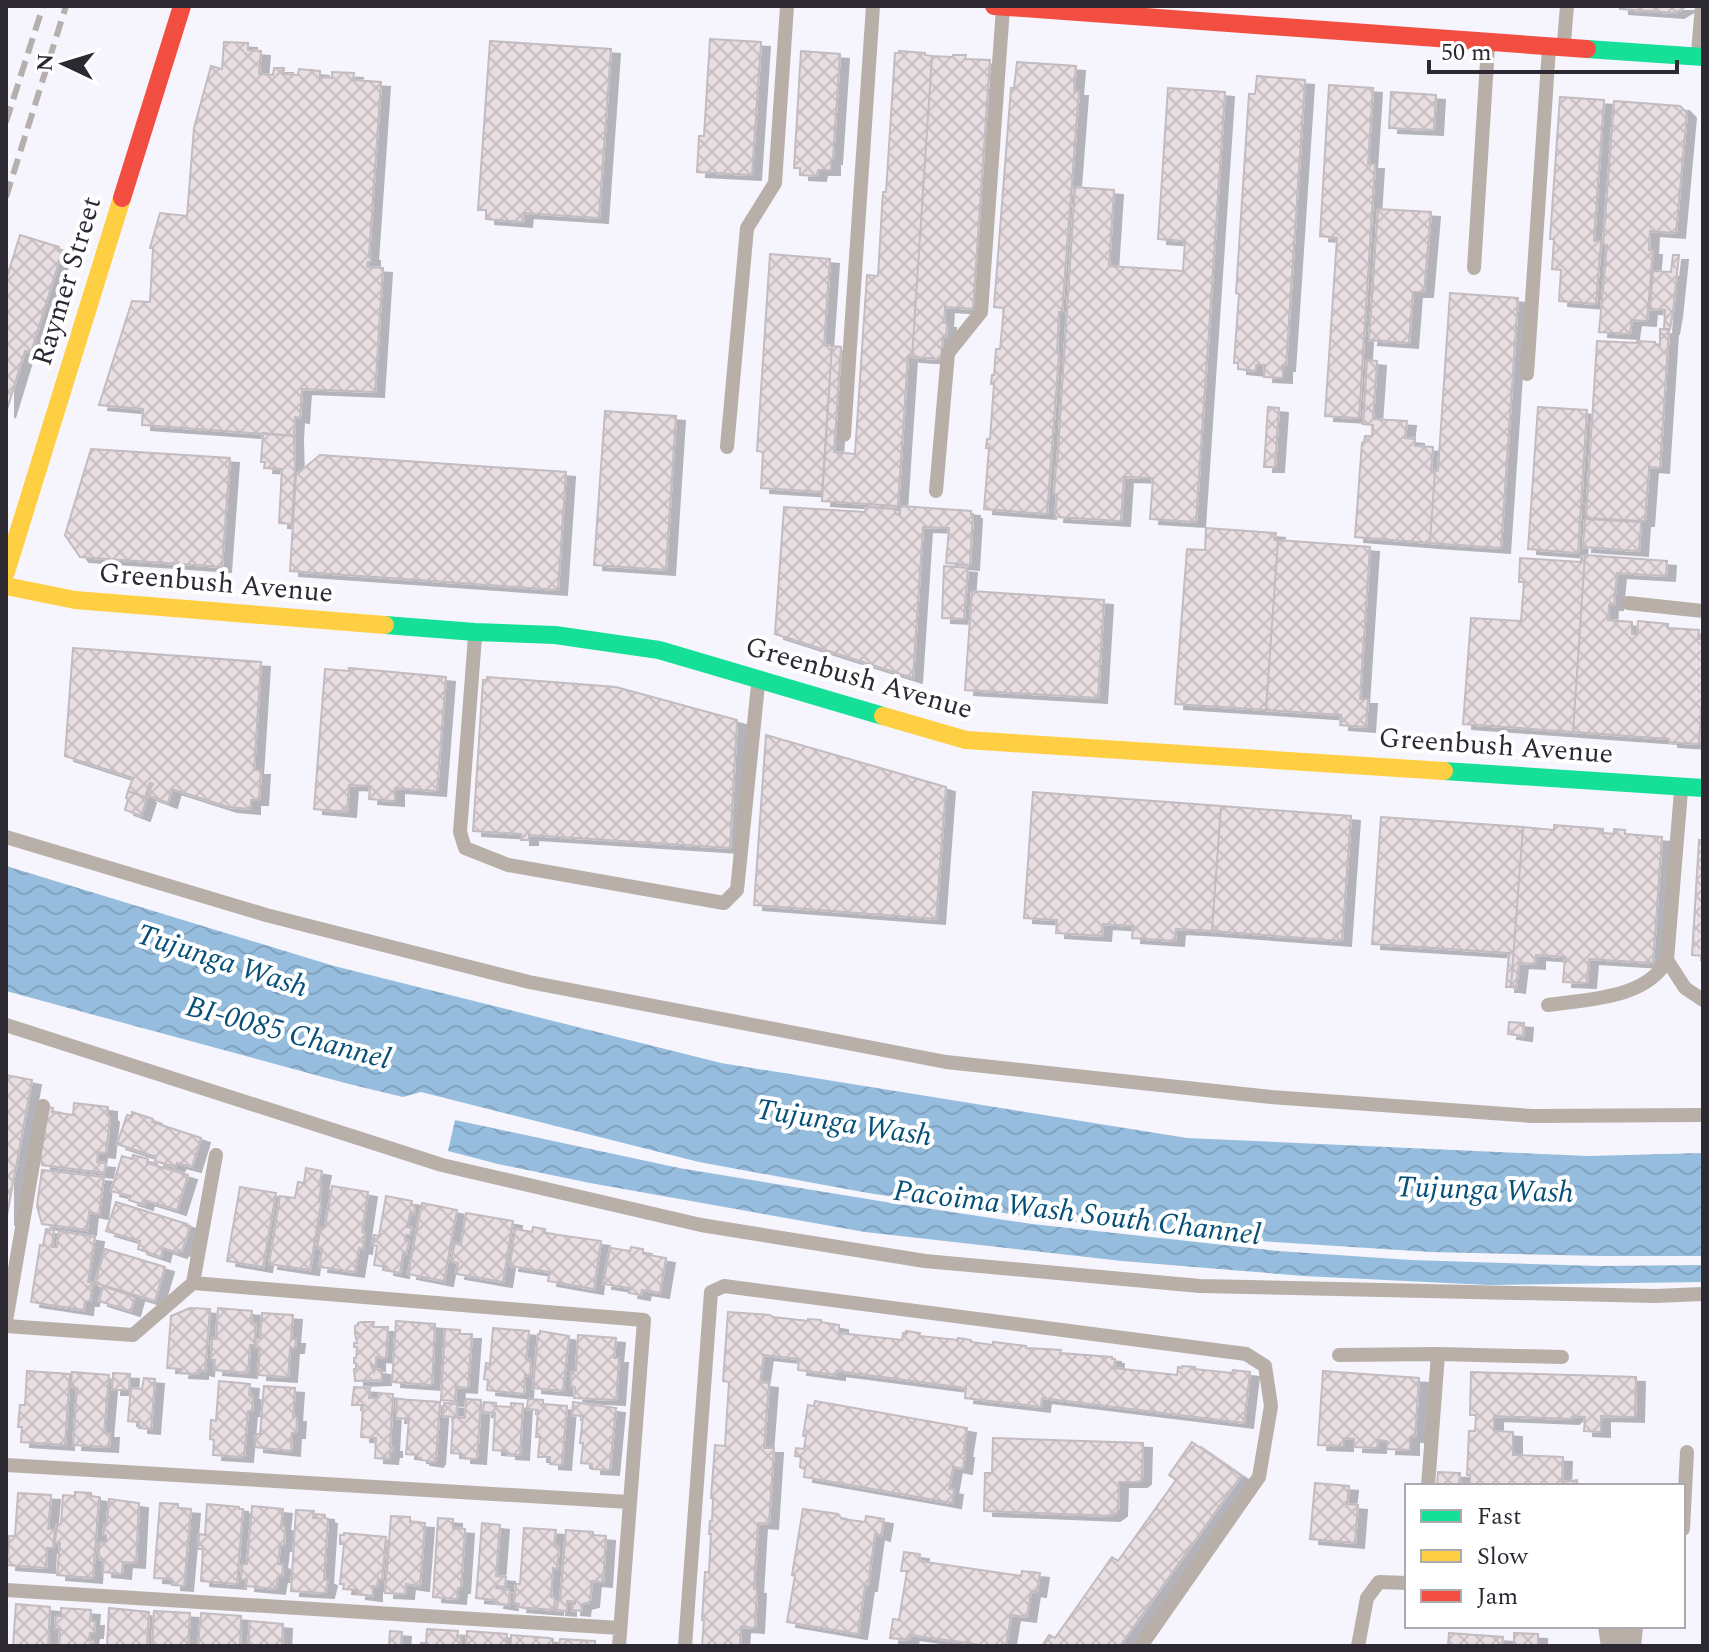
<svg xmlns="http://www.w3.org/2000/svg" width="1709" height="1652" font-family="Spectral,serif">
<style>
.water{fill:url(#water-waves)}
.building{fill:url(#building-cross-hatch);stroke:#c2bcc0;stroke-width:2;filter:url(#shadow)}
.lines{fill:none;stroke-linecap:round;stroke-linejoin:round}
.lane{stroke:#b7afa8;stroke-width:14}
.street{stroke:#b7afa8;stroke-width:30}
.fast{stroke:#16e098;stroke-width:18}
.slow{stroke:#ffcf43;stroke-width:18}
.jam{stroke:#f24e42;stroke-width:18}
.rail{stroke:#b5b0ad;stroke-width:6;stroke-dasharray:16 8;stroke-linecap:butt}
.labels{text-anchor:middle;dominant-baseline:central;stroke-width:8;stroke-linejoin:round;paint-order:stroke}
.street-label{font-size:28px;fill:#2c2932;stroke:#fff}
.water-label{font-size:30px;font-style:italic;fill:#075079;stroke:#fff}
</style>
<defs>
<pattern id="water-waves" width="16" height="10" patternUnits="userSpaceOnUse" patternTransform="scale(2)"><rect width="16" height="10" fill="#96bdde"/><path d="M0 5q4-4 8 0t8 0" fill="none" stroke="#81a2bf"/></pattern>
<pattern id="building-cross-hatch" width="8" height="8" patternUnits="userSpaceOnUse" patternTransform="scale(2)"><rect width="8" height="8" fill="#e8dee2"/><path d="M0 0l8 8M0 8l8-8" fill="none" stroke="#c7bec2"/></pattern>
<filter id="shadow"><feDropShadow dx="9" dy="5" stdDeviation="0" flood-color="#0004"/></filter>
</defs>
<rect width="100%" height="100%" fill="#f6f4fc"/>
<!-- water -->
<path class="water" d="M6 866 334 966 721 1063 1187 1138 1588 1156 1703 1153V1256H1599L1431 1252 1228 1239 1039 1218 868 1193 699 1162 421 1092 403 1097 345 1083 6 991V971H9L6 970Z
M455 1120 679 1168 892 1203 1032 1224 1278 1251 1411 1260 1598 1266 1703 1265V1282L1488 1285 1304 1276 1122 1261 865 1232 590 1183 498 1164 448 1151Z"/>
<!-- building -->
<path class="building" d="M1620 6H1687L1675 13 1620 9Z
M710 39 761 42 752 175 697 172 699 136H704Z
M490 41 611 49 599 218 524 213 523 222 486 219V210H478Z
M224 42 248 43V50L261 51 259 74 273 75 274 68H284L283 74 298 75 299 69 320 71V77L332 78V72L354 73 353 80 381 82 369 256H371V262H368L367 267 383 268 375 392 302 389 300 418 295 417 294 436 142 425 143 409 99 405 132 301 150 302 153 248H150L160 213 187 216 194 128 211 66 222 69Z
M801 51 840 54 833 159H831V170H818L817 176 800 175V168H794Z
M899 51 925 53V55L932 56 912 357 908 356 898 506 822 501 832 346 841 347 834 452 855 454 867 275 878 276 883 192H886L895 53H899Z
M953 55H966L965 59 990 60 973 309 945 307 944 323H947L946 337H943L941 359 912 357 932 56 953 57Z
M1017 62 1076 66 1074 91H1079L1062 312H1059L1057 353 1059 354 1047 514 984 509 989 448H986L987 439H990L994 384H991L992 375H994L996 349H1000L1004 308 994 307 1011 88H1014Z
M1257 76 1305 80 1286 366H1283V378L1264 377 1265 365H1256V371L1238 369V363H1234L1239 294 1236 293 1249 94H1255Z
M1329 85 1373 88 1368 164H1375L1359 418 1325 416 1337 238 1320 236Z
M1168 88 1225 92 1196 522 1150 519 1153 478 1124 477 1121 521 1055 517 1057 494H1054L1056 466H1057L1075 187 1114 190 1109 266 1183 271 1185 241 1158 239Z
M1391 92 1436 95 1434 130 1389 128Z
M1560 97 1604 100 1594 241H1601L1596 304 1559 301 1561 270 1552 269 1554 239H1550Z
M1614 101 1680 106 1687 113 1676 233 1650 231 1649 250H1653L1647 321 1632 320 1630 334 1599 332 1607 245H1603Z
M1378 209 1431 212 1424 292H1413L1409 343 1369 340Z
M20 235 59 247 58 251 62 252 31 352 25 351 6 413V280Z
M770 254 830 259 824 345 832 346 822 492 761 488 763 452 757 451Z
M1673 255H1679L1673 312 1670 329H1664L1665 310 1650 309 1653 271 1671 272Z
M1450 293 1518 298 1501 548 1430 543 1435 470 1438 471Z
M1660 329 1669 330 1660 468 1649 467 1645 521 1586 518 1597 341 1637 343V341L1655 342V344L1660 345Z
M1367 360 1377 361 1373 419 1407 421 1405 438 1415 439V446L1433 447 1431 470H1435L1430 543 1355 537 1362 443 1364 442 1365 436H1372L1373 425 1363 424Z
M1268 407 1279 408 1275 467H1264Z
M1538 407 1587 410 1578 553 1528 549Z
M605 411 676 416 666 570 594 565Z
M263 433 294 436 295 473 292 524 279 523 282 469 264 468 265 462H261Z
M91 449 230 458 222 567 80 557 65 535Z
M320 455 566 472 558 590 290 571 296 475Z
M900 506 971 511V514H973L970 565 946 563 949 528 923 527 913 678 775 634 784 507 865 512 866 507 896 509 895 514 900 515Z
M1585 519 1641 522 1639 551 1583 547Z
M1206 528 1276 533 1275 540H1278L1266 710 1175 704 1187 549 1205 550Z
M1278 540 1370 547 1360 699H1368L1366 727 1340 725 1341 715 1266 710Z
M1582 555H1585L1573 732 1463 724 1471 618 1521 621 1524 582H1519L1520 558 1581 562Z
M1585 555 1667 561 1666 576 1617 573 1614 605H1609L1608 620 1632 622V634H1637L1638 621 1668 624V628L1699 630 1698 639H1703V685L1699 744 1669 742V739L1573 732Z
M944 566 968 568 964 619 942 618Z
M972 591 1104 600 1098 698 965 690Z
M73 648 261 662 254 770H261L259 800H251V809L228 807 172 789 168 803 147 795 153 784 150 783 145 797 128 791 133 778 65 756Z
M349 668 446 677 437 791 395 788V801L369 799 370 786 349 785 347 812 314 809 325 669 349 671Z
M487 677 616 687 737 720 730 848 529 835V840H521V834L473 831 483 680H487Z
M766 735 946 787 936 919 754 905Z
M128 791 147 798 141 816 125 810 128 799 126 798Z
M1033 792 1221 806 1212 931 1176 929 1175 941 1132 938 1133 926 1103 924 1102 936 1056 933 1057 920 1024 918Z
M1221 806 1351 816 1342 941 1212 931Z
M1381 817 1523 827 1511 987H1506L1509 953 1372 944Z
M1554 825 1603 829V833L1614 834V829L1625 830V834L1662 837 1653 963 1589 959 1587 983 1563 982 1565 957 1536 955V964L1519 963 1516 988 1511 987 1523 827 1554 830Z
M1699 840H1703V956L1692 955Z
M1509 1022 1524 1023 1523 1036 1508 1034Z
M6 1075 32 1080 6 1221Z
M74 1103 108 1107V1116L110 1117 106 1153 98 1152 97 1162 106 1163 104 1173 42 1165 38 1144 43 1106 53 1108 52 1112 73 1115Z
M132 1112 153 1119 152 1122 201 1138 192 1167 177 1163 175 1167 155 1161 156 1157 117 1144 127 1115 132 1116Z
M133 1155 148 1159 147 1163 188 1175 177 1210 145 1200 144 1205 129 1200 130 1196 111 1191 122 1156 132 1159Z
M306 1168 322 1171 319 1186H321L319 1202 321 1203 310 1270 269 1264 280 1196 295 1198 298 1182 304 1183Z
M42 1170 104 1177 99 1214 89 1212 87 1230 42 1224 37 1206Z
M332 1186 368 1192 362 1232 365 1233 363 1249 359 1248 355 1272 319 1267 322 1249 317 1248 321 1227H325Z
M240 1187 276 1193 263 1267 227 1261Z
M386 1196 412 1201 411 1205 415 1206 414 1214 410 1213 407 1227 412 1228 410 1235H406L405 1240 409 1241 406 1254 403 1253 400 1273 385 1270 386 1267 374 1265 377 1246 372 1245 374 1235 379 1236Z
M116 1202 187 1224 186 1225 190 1226 182 1251 179 1250 178 1253 163 1248 161 1257 138 1249 140 1241 106 1231Z
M422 1203 457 1210 444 1281 408 1274Z
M466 1213 513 1221 503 1282 456 1274 458 1263 451 1261 455 1243 461 1245Z
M533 1227 545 1229V1233L601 1241 594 1289 548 1281 550 1272 510 1266 515 1229 532 1232Z
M46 1229 54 1230 52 1247H57L59 1231 95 1237 88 1282 93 1283 90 1301H85L84 1310 31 1302 40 1245 43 1246Z
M631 1247 643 1249V1254L666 1258 660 1293 642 1290 641 1295 629 1293 630 1288 603 1284 610 1248 630 1251Z
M105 1249 165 1267 155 1301 95 1283Z
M103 1286 135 1297 131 1311 99 1301Z
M190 1308 210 1309 205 1371 199 1370V1374L180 1373 181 1369 167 1368 171 1316Z
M218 1308 252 1311 251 1323H256L254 1345H250L248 1373 214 1370 215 1360H211L212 1338 216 1339Z
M728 1312 770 1315 773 1317 808 1321V1319L821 1320V1322L839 1325V1333L902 1340 903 1333H906V1331L920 1333 919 1336 958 1340V1338L971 1340V1342L993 1345V1342L1026 1346V1348L1061 1350 1060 1353 1112 1357V1359H1115L1114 1368 1177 1375 1178 1367 1182 1368V1366L1195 1367 1194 1369 1232 1373 1233 1370 1250 1372 1244 1423 1042 1398 1041 1407 965 1398 966 1388 836 1371V1375L798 1370 799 1359 764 1355 760 1382 769 1383 764 1448H774L769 1524 758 1523 754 1589H757L755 1628 741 1627 740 1646H702L704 1620H702L705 1572H709L711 1534H709L710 1521H712L713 1498H711L715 1445 725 1446 729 1382 723 1381Z
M262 1313 293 1315 291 1339H296L295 1348H290L288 1377 258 1375 260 1348H255L256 1338H260Z
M396 1321 435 1324 432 1385 392 1382Z
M361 1322H374L373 1327H388L386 1358 376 1357V1366L371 1365 374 1372 375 1369 382 1370V1380L355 1381 354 1369H356V1363H354V1358H356L357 1347H354V1343H357L355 1333H358L355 1331V1326L358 1325V1323Z
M493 1328 529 1331 526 1359 531 1360 530 1376 525 1375 524 1394 487 1390 488 1380 484 1379 486 1363 490 1364Z
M445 1329 460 1330V1334H472L468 1388 456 1387 455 1401 441 1400Z
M540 1331 569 1336 563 1391 533 1388 538 1334H540Z
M578 1335 616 1338 614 1358H619L616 1400 574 1398 575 1387 571 1386 572 1371H576Z
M27 1371 70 1374 65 1445 21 1442 22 1427H18L20 1405H25Z
M1323 1371 1419 1378 1415 1437H1410V1450L1387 1449V1441L1378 1440 1377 1448 1354 1447V1439L1344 1438V1446L1318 1445Z
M72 1372 109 1375 104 1433H110L109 1447 73 1445 77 1388 71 1387Z
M1471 1372 1636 1377 1635 1417 1601 1416V1432L1584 1431 1585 1417 1573 1416 1570 1419 1494 1416V1431L1513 1432V1455L1563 1457 1562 1482 1577 1480 1578 1486H1437L1438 1472 1460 1473 1459 1483H1470V1475H1467L1469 1431H1475L1476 1415H1470Z
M113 1373 130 1374 129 1390H112Z
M144 1378 155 1379 151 1429 139 1428V1422L128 1421 131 1388 142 1389Z
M219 1381 250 1384 249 1395H253L252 1411H248L244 1457 213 1455 214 1440 210 1439 211 1420 216 1421Z
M264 1386 295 1388 293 1417H297L296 1433H292L291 1451 255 1447 256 1434H260Z
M354 1387 370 1388 369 1398H378V1393L393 1394 390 1447H393V1452H390L389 1459 375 1458 376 1438 361 1437 363 1405H352Z
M397 1399 440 1402 436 1459 434 1462 421 1460V1458H418V1455L406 1454 409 1419 396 1418Z
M466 1399 481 1400 477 1459 462 1458V1454L451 1453 453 1417 465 1418Z
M528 1399 543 1400V1404L567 1406 562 1465 550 1464V1457H538L540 1437H536L538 1410 527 1409Z
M815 1401 967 1428 963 1453H965L963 1469 953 1467 949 1489 954 1490 952 1503 804 1477 805 1469 800 1467 801 1457 795 1456 796 1448 804 1449 806 1436H803L808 1405 814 1406Z
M484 1402 496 1403V1406L511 1407V1403L523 1404 520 1455 507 1454V1451L493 1450 495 1413 483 1412Z
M573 1402 616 1408 610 1470 592 1469V1464L581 1463 583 1443H580L583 1416 572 1415Z
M444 1403 457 1404 456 1417 443 1416Z
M993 1438 1143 1443 1142 1479 1138 1482H1119L1118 1511 1111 1516 984 1511 985 1473H992Z
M1192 1442 1241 1476 1120 1646H1042L1049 1635 1055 1638 1112 1557 1118 1561 1176 1480 1169 1475Z
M1315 1483 1349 1486 1347 1504 1358 1505 1355 1543 1310 1539Z
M75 1492 91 1493V1496L99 1497 93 1578 57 1575 60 1543H55L57 1524H61L63 1495 75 1496Z
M18 1493 51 1495 48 1529H55L53 1548H47L46 1568 7 1565 9 1536H15Z
M109 1499 139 1503 136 1563 123 1562 122 1574 103 1572 104 1560 98 1559 100 1542H106V1535H103L105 1523H107Z
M160 1503 178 1504V1508L191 1509 184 1586 172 1585V1579L154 1578Z
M207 1504 239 1507V1509H243L237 1584 201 1581 203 1549H198L199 1534 205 1535Z
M252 1506 283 1509 281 1526H285L284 1546H280L278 1564 283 1565 282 1577H278L276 1589 246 1586 247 1580H241L242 1564H247Z
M803 1509 838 1514 842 1519 865 1522 866 1516 884 1519 881 1536 875 1534 868 1586H865L858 1634 787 1622 795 1576 792 1575Z
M296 1510 314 1511 313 1518H316V1514L325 1515V1518L328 1519 324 1579 328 1581 325 1593 291 1591Z
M391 1516 410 1517V1522L425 1523 420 1586 406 1584 405 1594 385 1593Z
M438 1518 453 1519V1528L465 1529 461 1588H458L457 1599 433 1597Z
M482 1523 500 1525 496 1576 506 1577 505 1587 497 1586 496 1588 510 1590 509 1605 495 1603 496 1600 476 1598Z
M524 1528 556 1530 554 1546 559 1547 557 1569 553 1568 551 1597 555 1598 554 1610 518 1607 519 1604 514 1603 516 1584H520Z
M566 1530 593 1532V1535L606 1536 603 1582 592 1581 590 1602 582 1604 581 1611 572 1610 573 1604H575V1602L567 1601V1611L557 1610 558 1600H560Z
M344 1533 386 1537 382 1580H378L377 1587 373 1586V1596L357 1594V1590L343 1589 344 1584H340L344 1544H340V1535H344Z
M904 1552 920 1554 919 1561 1021 1576 1022 1571 1040 1573 1037 1592 1031 1591 1027 1617 1011 1615 1006 1646H990L910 1635 909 1640 890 1638 893 1619 899 1620 907 1571H901Z
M16 1604 50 1607 48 1646H13Z
M61 1608 91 1610 90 1621H95L94 1633H90L89 1640H94V1646H59L60 1629H55L56 1616H61Z
M109 1608 149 1612 147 1646H107Z
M154 1611 190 1613 188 1646H152Z
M201 1613 241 1616 240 1646H198Z
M250 1621 283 1624 282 1646H248Z
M427 1629 458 1631 457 1636H461L460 1646H421V1643H426Z
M390 1631 402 1632 401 1646H389Z
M467 1631 507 1634 506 1646H466Z
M1449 1633 1503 1637 1502 1646H1448Z
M1514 1633 1538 1634V1646H1514Z
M511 1635 549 1638 553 1639V1646H511Z
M560 1639 595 1641V1646H559Z"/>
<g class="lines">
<!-- lane -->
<path class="lane" d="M1564 42 1567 6
M1698 52 1702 6
M1474 268 1488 46
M1527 374 1549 48
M844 435 873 6
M727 447 747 228 775 183 787 6
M936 491 948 353 981 312 1003 8
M1628 603 1703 611
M475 637 460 832 465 848 508 865 724 903 737 890 758 685
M6 837 266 915 529 982 946 1062 1271 1097 1532 1116 1703 1115
M1667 960 1685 988 1703 1000
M1548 1005C1588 999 1646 999 1667 960L1681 791
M6 1025 442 1165 701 1225 925 1261 1200 1286 1655 1296 1703 1294
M193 1283 216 1155
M6 1321 43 1106
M6 1326 133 1335 193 1283 644 1320 619 1646
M1339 1355 1438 1354
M6 1465 629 1502
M1428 1486 1438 1354 1562 1357
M1683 1529 1687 1452
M6 1590 620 1628
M685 1646 711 1292 724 1286 1246 1354 1265 1366 1271 1406 1259 1477 1141 1646
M1358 1646 1367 1598 1379 1582 1407 1583
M1634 1646 1636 1626"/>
<!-- street -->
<path class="street" d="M1613 1626 1616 1646"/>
<!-- fast -->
<path class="fast" d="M1587 49 1703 57
M385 625 475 632 555 635 659 650 883 716
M1444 771 1703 788"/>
<!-- slow -->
<path class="slow" d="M6 572 122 198
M6 586 75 600 385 625
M883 716 966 740 1444 771"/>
<!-- jam -->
<path class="jam" d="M994 6 1587 49
M122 198 182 6"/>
<!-- rail -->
<path class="rail" d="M6 122 43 6
M6 197 66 6"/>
</g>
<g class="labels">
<!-- street labels -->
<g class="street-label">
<text transform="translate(67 281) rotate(-73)">Raymer Street</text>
<text transform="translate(216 583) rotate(5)">Greenbush Avenue</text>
<text transform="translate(859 678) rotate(16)">Greenbush Avenue</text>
<text transform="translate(1496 746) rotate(4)">Greenbush Avenue</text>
</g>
<!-- water labels -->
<g class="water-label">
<text transform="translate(222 961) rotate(18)">Tujunga Wash</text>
<text transform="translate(288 1033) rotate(15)">BI-0085 Channel</text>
<text transform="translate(844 1123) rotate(9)">Tujunga Wash</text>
<text transform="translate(1485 1190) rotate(2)">Tujunga Wash</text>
<text transform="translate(1077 1213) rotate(7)">Pacoima Wash South Channel</text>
</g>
</g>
<!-- border -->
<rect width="1709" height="1652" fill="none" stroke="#2c2932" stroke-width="16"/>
<!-- legend -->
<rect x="1405" y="1484" width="280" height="144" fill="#ffffff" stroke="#aba9ad" stroke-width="2"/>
<rect x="1421" y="1510" width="40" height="12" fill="#16e098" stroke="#aba9ad" stroke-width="2"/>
<text x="1477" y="1524" font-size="24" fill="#2c2932">Fast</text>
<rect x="1421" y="1550" width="40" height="12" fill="#ffcf43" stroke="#aba9ad" stroke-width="2"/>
<text x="1477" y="1564" font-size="24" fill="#2c2932">Slow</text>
<rect x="1421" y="1590" width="40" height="12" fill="#f24e42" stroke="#aba9ad" stroke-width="2"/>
<text x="1477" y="1604" font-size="24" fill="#2c2932">Jam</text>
<!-- north arrow -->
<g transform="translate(64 64) rotate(274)" stroke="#ffffff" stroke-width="6" paint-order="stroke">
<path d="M0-6L14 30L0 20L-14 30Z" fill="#2c2932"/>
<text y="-12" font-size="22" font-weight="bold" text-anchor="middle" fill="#2c2932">N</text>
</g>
<!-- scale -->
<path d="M1429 60v12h248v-12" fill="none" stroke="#2c2932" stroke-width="4"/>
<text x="1441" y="60" font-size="24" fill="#2c2932" stroke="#ffffff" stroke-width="6" paint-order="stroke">50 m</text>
</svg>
